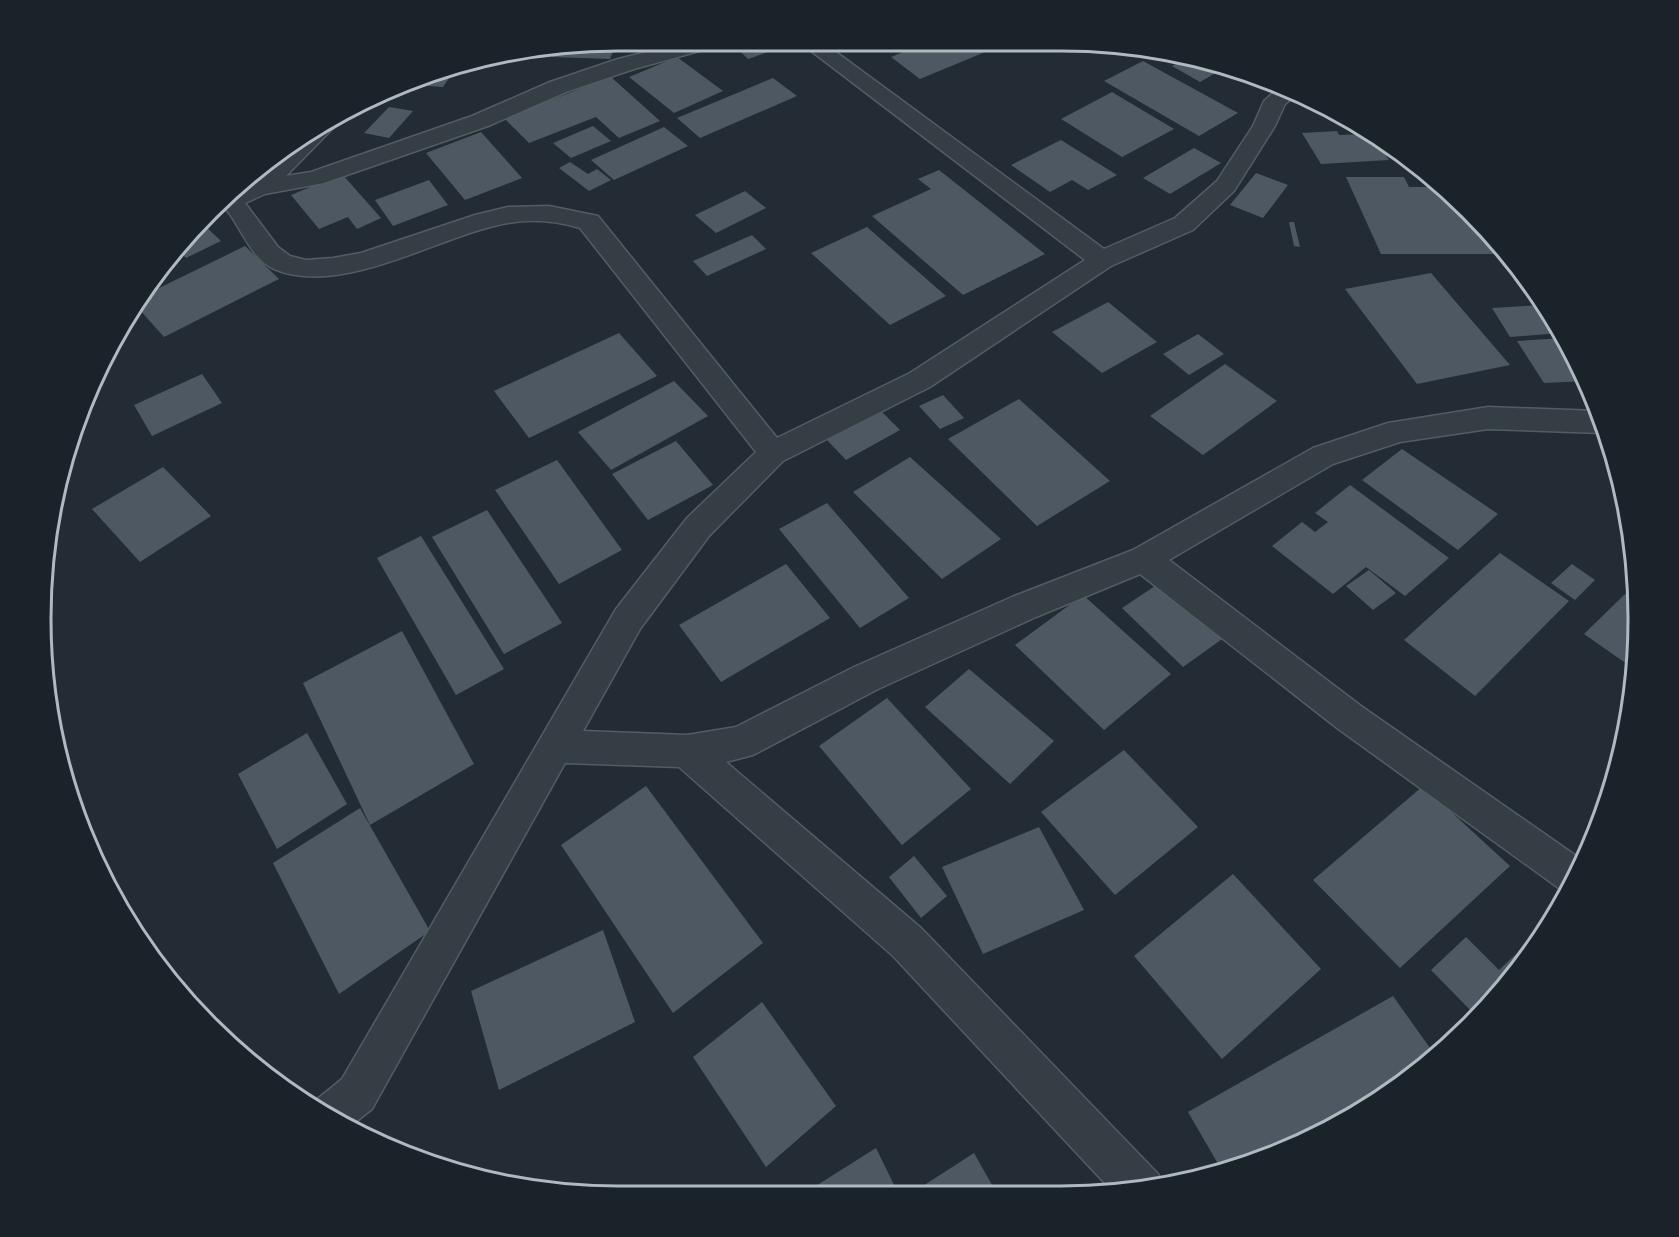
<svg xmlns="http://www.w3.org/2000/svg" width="1679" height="1237" font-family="'Archivo Narrow',sans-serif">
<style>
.building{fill:#4e5863}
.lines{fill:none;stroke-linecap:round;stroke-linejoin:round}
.minor-casing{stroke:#535c63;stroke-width:3}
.minor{fill:#363e45;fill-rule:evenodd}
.rim{fill:none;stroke:#b0b9c2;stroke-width:3}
</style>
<rect width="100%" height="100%" fill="#232c34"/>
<!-- building -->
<path class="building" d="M617 41 610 59 552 57 556 49Z
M626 41H653V42L626 45Z
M734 41H756L768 52 748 59 731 42Z
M929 41H996L1002 45 920 79 891 57Z
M677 57 723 91 674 113 629 77Z
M1189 57 1210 60 1226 67 1200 82 1172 66Z
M1143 61 1238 113 1199 136 1104 81Z
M455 66H457L443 87 415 85 418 81Z
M611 77 660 121 619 138 596 117 529 143 504 118Z
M773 78 797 96 700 138 677 118Z
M1112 92 1174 129 1122 157 1061 119Z
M389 107 413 111 389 138 364 133Z
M593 126 611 141 571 158 553 143Z
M664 127 688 146 614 180 591 160Z
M1337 131 1339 135 1372 134 1389 160 1321 164 1302 133Z
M481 132 522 178 465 200 426 153Z
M1061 140 1117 175 1088 190 1072 180 1050 192 1011 165Z
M1194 148 1221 163 1170 194 1143 178Z
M570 162 588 174 597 169 611 180 589 191 559 168Z
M939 170 1045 254 963 295 872 216 931 189 918 179Z
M1256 173 1288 185 1263 218 1230 205Z
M342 174 381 218 357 229 348 217 319 229 291 195Z
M1346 177H1404L1409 187H1434L1505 254H1381Z
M429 180 448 205 393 226 375 200Z
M745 191 766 208 716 233 695 215Z
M201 222 221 241 186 258 180 252Z
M1289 222H1294L1300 247 1294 246Z
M867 227 946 296 890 325 811 253Z
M752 235 766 249 707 276 693 261Z
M245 246 279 279 164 337 139 309 151 292Z
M1431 273 1510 365 1417 384 1345 289Z
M1108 302 1157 342 1102 373 1052 332Z
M1543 305 1560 333 1510 337 1492 308Z
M619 333 657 376 529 438 494 391Z
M1198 334 1224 354 1189 375 1163 354Z
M1563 338 1579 363 1586 381 1544 383 1517 341Z
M1225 364 1277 401 1203 455 1150 416Z
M202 374 222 403 152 436 134 405Z
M674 381 708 416 611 470 578 432Z
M943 395 964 418 940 429 919 406Z
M1019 399 1110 481 1037 526 948 439Z
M881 411 900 430 846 460 827 440Z
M676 441 713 485 648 520 612 474Z
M1402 449 1498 514 1458 550 1362 480Z
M910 457 1001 539 942 579 853 492Z
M557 460 622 550 559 584 495 490Z
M163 467 211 516 140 562 92 509Z
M1350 485 1449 558 1405 596 1366 567 1333 594 1272 546 1302 522 1315 532 1328 522 1315 513Z
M827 503 909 598 860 628 779 529Z
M487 510 562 623 504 654 432 537Z
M421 536 504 669 456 695 377 558Z
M1500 553 1569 601 1475 696 1404 640Z
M786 564 830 618 721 682 679 625Z
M1572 564 1595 580 1575 600 1551 583Z
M1369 570 1396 593 1373 610 1346 586Z
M1164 580 1225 637 1183 667 1122 608Z
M1625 594 1637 602 1634 669 1584 634Z
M1083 595 1171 674 1104 730 1015 645Z
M402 631 474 764 370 825 303 683Z
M969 669 1054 741 1010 784 925 707Z
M887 698 971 789 902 845 819 746Z
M307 733 347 804 277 849 238 774Z
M1124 750 1198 827 1115 895 1041 812Z
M646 786 763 943 673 1013 561 845Z
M1423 786 1510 866 1400 968 1313 880Z
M360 808 430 931 339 994 273 863Z
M1039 827 1084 910 983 954 942 867Z
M914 856 947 896 921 918 889 877Z
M1233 874 1321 969 1222 1059 1134 956Z
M1548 924 1495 1000 1477 1017 1431 970 1466 937 1499 970Z
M603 930 635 1022 499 1090 471 991Z
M1393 996 1435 1055 1412 1077 1281 1153 1221 1169 1188 1112Z
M762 1002 836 1106 766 1167 693 1057Z
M876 1148 898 1193 803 1194Z
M974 1153 996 1192 912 1193Z"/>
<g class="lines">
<!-- minor casing -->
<g class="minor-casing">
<path id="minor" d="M691 41H724L721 45 634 69 566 92 488 126 324 183 265 194 245 203 278 247 290 256 306 260 333 258 361 253 475 215 508 207 549 206 598 216 777 438 910 373 1085 260 798 41H821L1104 249 1175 218 1217 181 1253 126 1264 101 1276 90 1292 98 1285 104 1275 126 1234 191 1193 230 1111 266 930 387 783 461 709 536 640 629 583 731 687 735 736 727 854 667 1012 597 1133 550 1313 448 1388 423 1488 407 1597 411 1605 432 1601 433 1488 429 1400 442 1333 464 1169 560 1361 706 1582 860 1567 894 1337 728 1140 574 1036 617 878 689 753 755 726 762 921 928 1158 1174 1162 1185 1136 1192H1113L893 956 679 767 565 763 372 1109 348 1128 330 1119 310 1105 342 1079 616 609 687 518 756 452 580 228C557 221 531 219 508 223 439 235 343 298 274 269 247 257 238 216 219 203L238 188 251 183 278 157 329 118 337 115 340 119 337 124 286 176 311 172 472 116 550 82 618 59Z"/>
</g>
<!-- minor -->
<use href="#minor" class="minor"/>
</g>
<!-- crop -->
<path d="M0 0H1679V1237H0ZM618 51H1061A567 567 0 0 1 1628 618V619A567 567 0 0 1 1061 1186H618A567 567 0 0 1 51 619V618A567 567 0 0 1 618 51Z" fill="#1b232a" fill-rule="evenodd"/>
<path class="rim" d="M618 51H1061A567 567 0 0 1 1628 618V619A567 567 0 0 1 1061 1186H618A567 567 0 0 1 51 619V618A567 567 0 0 1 618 51Z"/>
</svg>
